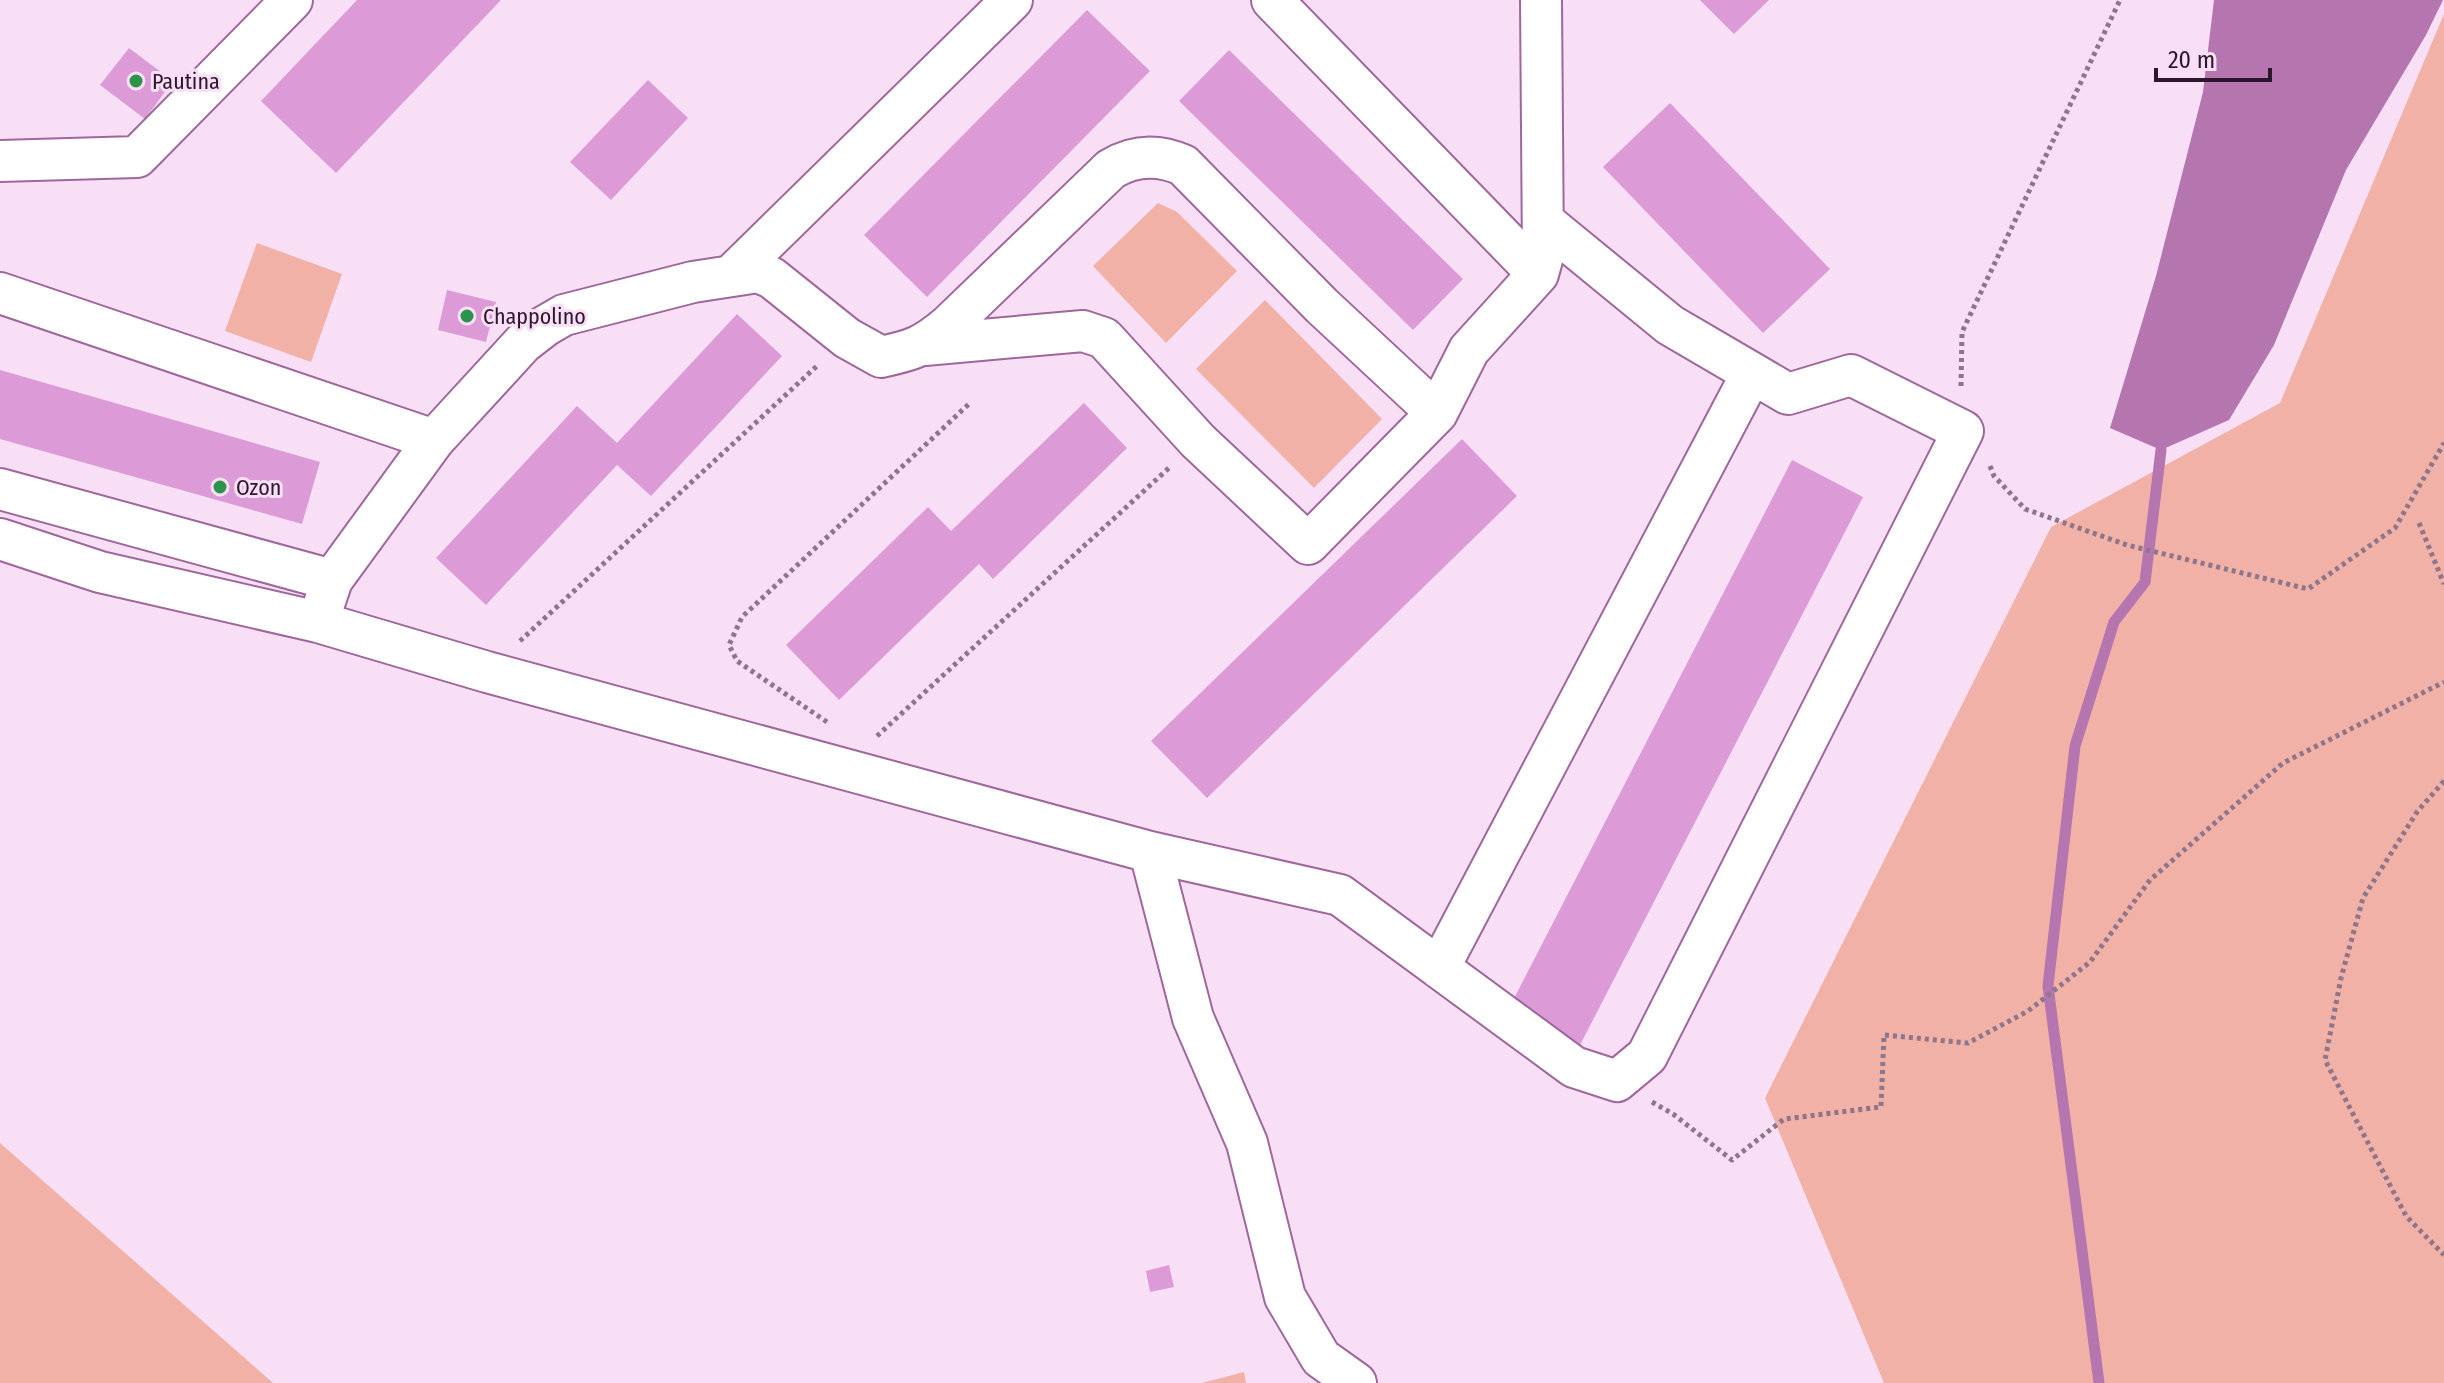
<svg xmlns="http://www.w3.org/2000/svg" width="2444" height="1383" font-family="'Fira Sans Condensed',sans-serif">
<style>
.green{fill:#f2b1a6}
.water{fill:#b576b0}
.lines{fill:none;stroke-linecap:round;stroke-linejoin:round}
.stream{stroke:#b576b0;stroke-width:11}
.building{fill:#dc9bd7}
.minor-casing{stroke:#9f679b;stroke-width:44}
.path{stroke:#8d758b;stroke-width:5;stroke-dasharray:4 4;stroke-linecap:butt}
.minor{stroke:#fff;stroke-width:40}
.poi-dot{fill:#2b934a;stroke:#f8dff6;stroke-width:3}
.labels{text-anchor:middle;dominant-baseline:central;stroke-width:6;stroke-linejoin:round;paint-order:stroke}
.poi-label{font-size:22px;fill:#2d172c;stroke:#f8dff6;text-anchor:start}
</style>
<rect width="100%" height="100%" fill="#f8dff6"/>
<!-- green -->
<path class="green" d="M2444 14V1383H1884L1765 1098 2051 527 2280 403Z
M1158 203 1177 212 1237 271 1166 343 1093 266Z
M257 243 342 274 311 362 225 331Z
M1265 300 1382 419 1314 488 1196 369Z
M0 1143 273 1383H0Z
M1244 1372 1246 1383H1202Z"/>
<!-- water -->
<path class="water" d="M2214 0H2443L2426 35 2346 170 2274 345 2229 420 2161 450 2110 428 2156 276 2203 92Z"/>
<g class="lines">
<!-- stream -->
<path class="stream" d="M2099 1383 2048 986 2075 746 2114 622 2145 582 2161 450"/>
</g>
<!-- building -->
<path class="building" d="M357 0H501L336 173 261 101Z
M1700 0H1769L1734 34Z
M1087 10 1150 71 927 297 864 235Z
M129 48 173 81 145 119 100 85Z
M1229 50 1463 279 1413 330 1179 101Z
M648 80 688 118 611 200 570 162Z
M1670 103 1830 269 1763 333 1603 167Z
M447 290 496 302 486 342 438 330Z
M737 314 782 356 651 496 617 465 486 605 436 558 577 406 617 443Z
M0 370 320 462 302 524 0 439Z
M1084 403 1127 448 993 579 979 564 839 700 786 645 928 507 951 531Z
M1462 439 1517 496 1207 798 1151 741Z
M1792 460 1863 497 1579 1047 1508 1010Z
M1169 1265 1174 1287 1150 1292 1146 1271Z"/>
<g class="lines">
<!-- minor casing -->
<g class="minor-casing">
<path id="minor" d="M1272 0 1538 274
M0 161 137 157 292 0
M732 275 1012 0
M0 293 434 440
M925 345 1083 331 1104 338 1198 441 1308 544 1437 413 1469 350 1538 274 1543 256 1541 0
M0 489 332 580
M0 539 100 572 318 622 487 672 1150 852 1340 895 1574 1067 1617 1081 1647 1056 1963 431 1851 375 1788 394 1670 325 1543 221
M318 622 332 580 434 440 523 343 545 326 564 315 693 282 758 272 772 278 847 338 881 357C913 350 923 347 949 325L1111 169C1134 155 1158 154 1183 165L1322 306 1437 413
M1150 852 1193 1018 1247 1143 1285 1297 1321 1358 1356 1383
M1439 968 1752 373"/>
</g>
<!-- path -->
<path class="path" d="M1961 386 1962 332 2120 0
M1990 466 1994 476 2025 509 2127 545 2308 589 2395 528 2444 443
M2419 523 2444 584
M520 641 818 365
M827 722 737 661 729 645 742 617 971 402
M877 736 1170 467
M2444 781 2417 812 2363 898 2341 978 2325 1060 2406 1216 2444 1255
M1652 1102 1673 1114 1732 1160 1784 1119 1881 1107 1884 1035 1968 1043 2028 1011 2090 962 2150 880 2283 763 2444 682"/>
<!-- minor -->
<use href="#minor" class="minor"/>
</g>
<!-- markers -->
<g class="poi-dot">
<circle cx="136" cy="81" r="8"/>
<circle cx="467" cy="316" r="8"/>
<circle cx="220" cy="487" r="8"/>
</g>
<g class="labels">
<!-- poi labels -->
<g class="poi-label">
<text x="152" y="81">Pautina</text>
<text x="483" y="316">Chappolino</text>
<text x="236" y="487">Ozon</text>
</g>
</g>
<!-- scale -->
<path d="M2156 68v12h114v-12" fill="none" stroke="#2d172c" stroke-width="4"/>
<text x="2168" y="68" font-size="24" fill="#2d172c" stroke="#f8dff6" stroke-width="6" paint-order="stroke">20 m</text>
</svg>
